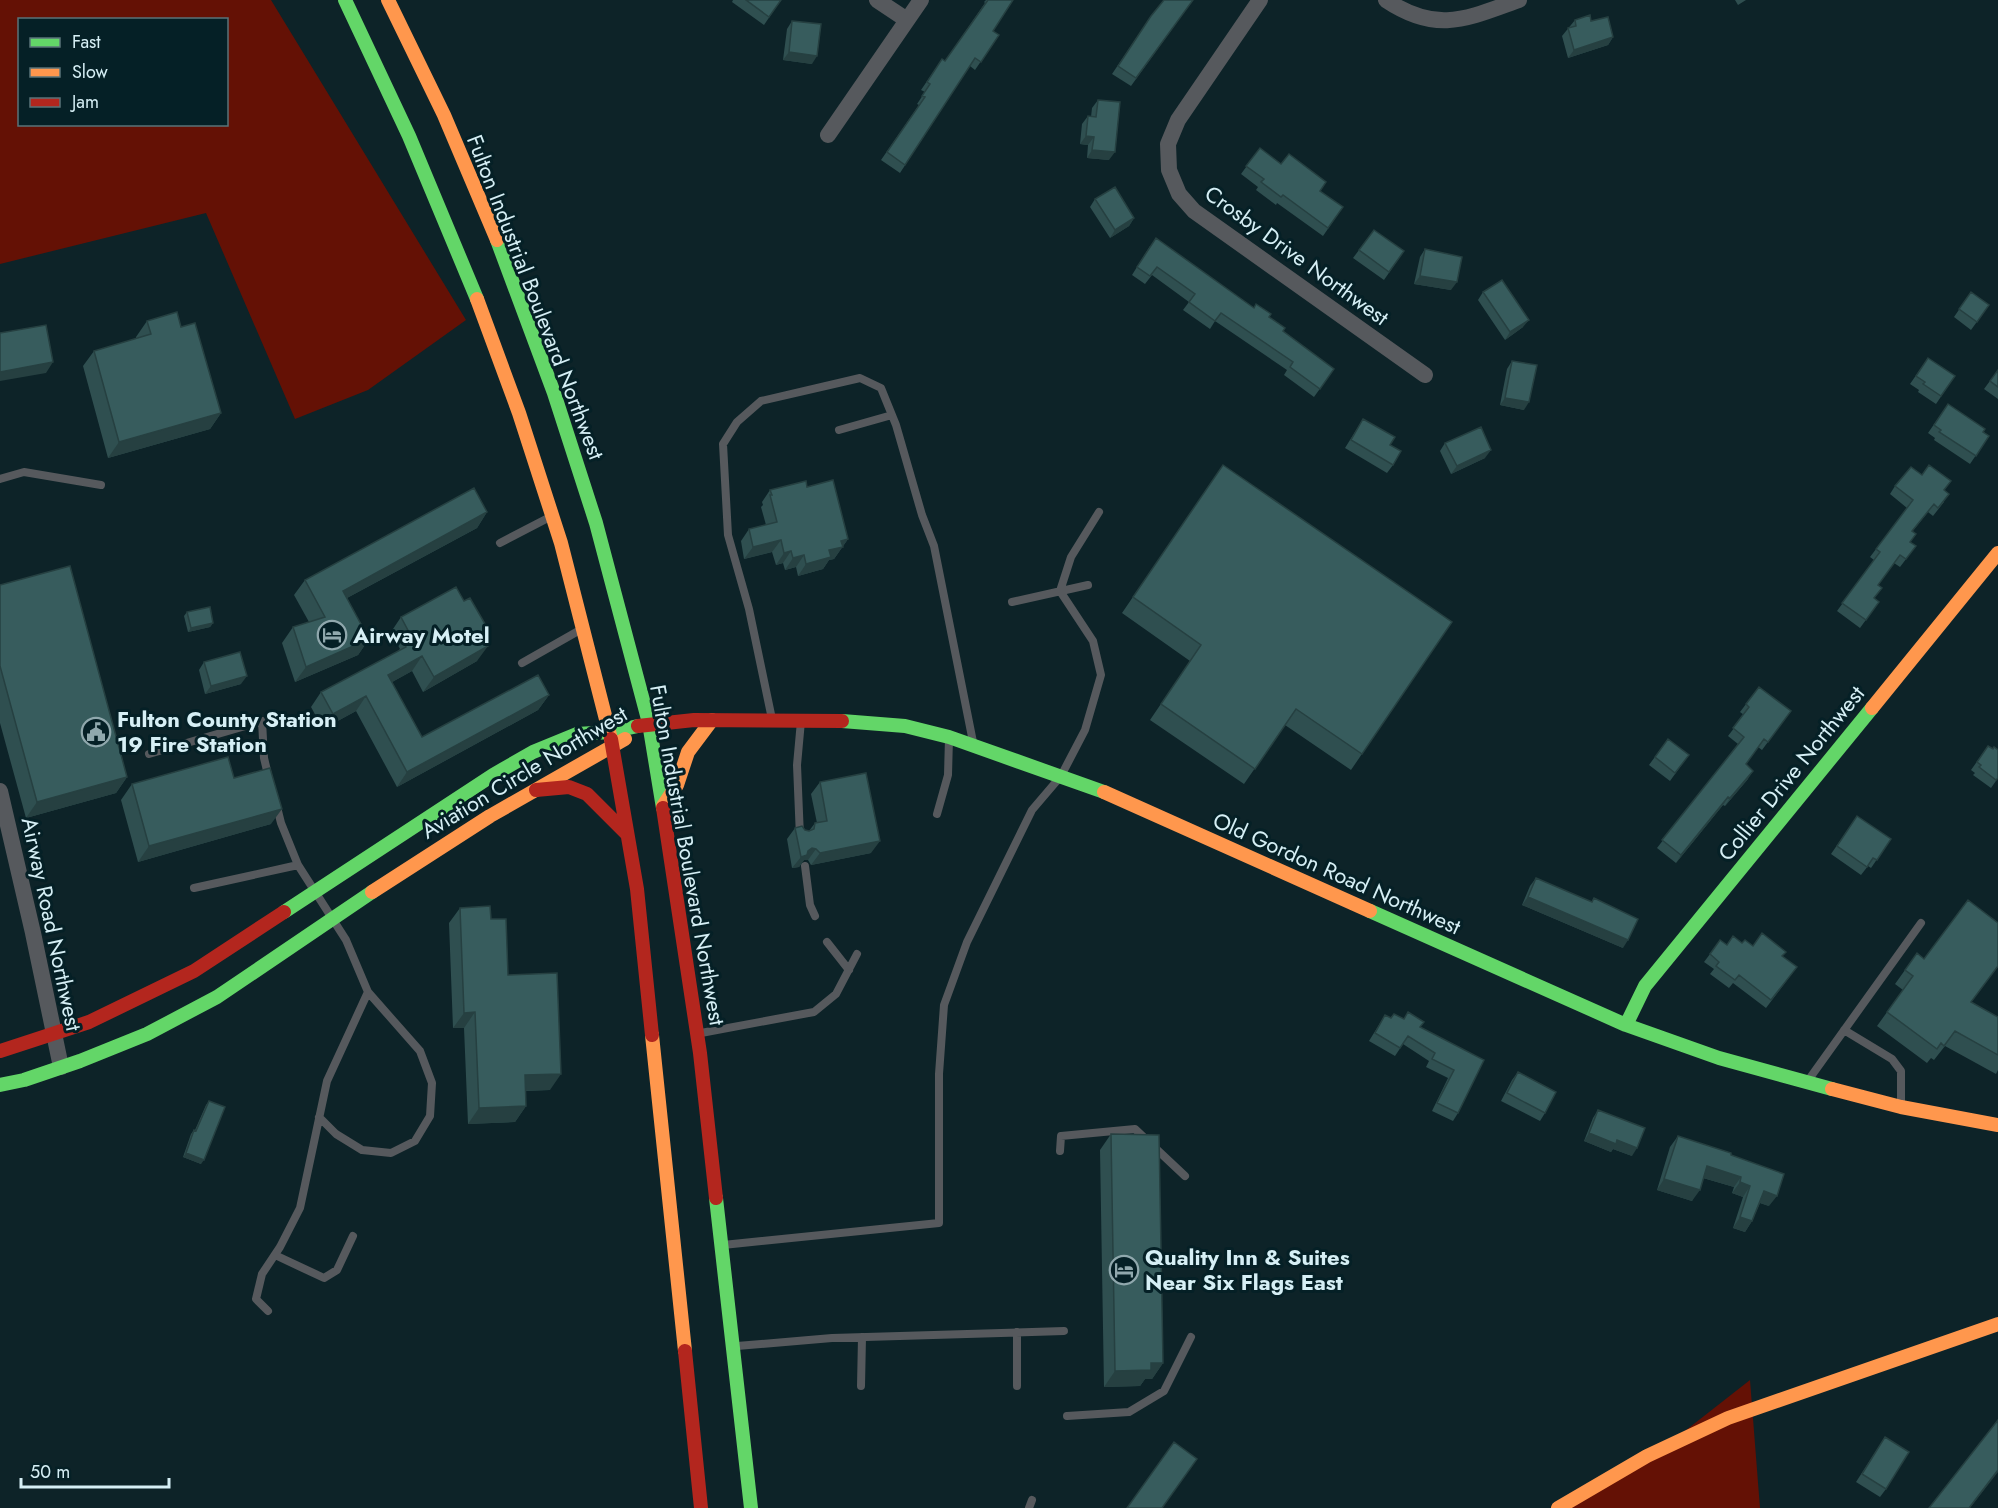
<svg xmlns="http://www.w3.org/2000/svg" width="1998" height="1508" font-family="Jost,sans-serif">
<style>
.green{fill:#641105;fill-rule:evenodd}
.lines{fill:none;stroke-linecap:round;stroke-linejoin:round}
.lane{stroke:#56595d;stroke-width:8}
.street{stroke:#56595d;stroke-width:16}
.fast{stroke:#63d668;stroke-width:14}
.slow{stroke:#ff974d;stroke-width:14}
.jam{stroke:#b3261e;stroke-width:14}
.wall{fill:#2f4f50}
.shaded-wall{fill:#264041}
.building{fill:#375c5d;stroke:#264041;stroke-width:1.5}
.labels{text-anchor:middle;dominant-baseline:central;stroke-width:6;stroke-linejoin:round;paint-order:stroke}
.street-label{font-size:22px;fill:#d6eff5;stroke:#052026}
.poi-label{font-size:22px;font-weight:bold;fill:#d6eff5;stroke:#052026;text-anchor:start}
</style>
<rect width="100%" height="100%" fill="#0d2328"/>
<!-- green -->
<path class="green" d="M0 0H271L466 320 368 390 295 419 206 213 0 264ZM20 20H226V124H20Z
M1750 1380 1760 1508H1566L1667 1445Z"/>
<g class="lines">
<!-- lane -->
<path class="lane" d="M839 430 892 415
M0 479 24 472 101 485
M500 543 550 517
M1012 602 1088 585
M522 663 580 630
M772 719 749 609 728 535 723 444 737 422 761 401 860 378 881 388 896 425 922 515 934 546 973 742
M149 754 262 721 264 758 269 779
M276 803 281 823 298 865 346 940 368 992 420 1051 432 1083 430 1116 415 1141 391 1153 362 1150 336 1134 319 1117
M937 814 948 775 949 738
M800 837 797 765 801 721
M805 866 810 905 815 916
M194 888 298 865
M827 942 849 970
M1844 1030 1892 1059 1901 1071V1106
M701 1033 814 1012 836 994 857 954
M1807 1082 1921 923
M1060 1151 1061 1136 1135 1129 1185 1176
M723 1245 939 1223V1074L944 1005 967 942 1032 810 1061 776 1085 730 1101 675 1093 641 1060 591 1071 557 1099 512
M275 1255 324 1278 337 1270 353 1236
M268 1311 256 1299 262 1274 280 1247 300 1208 327 1081 368 992
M1017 1332V1386
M737 1346 832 1338 1064 1331
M861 1386 862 1337
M1067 1416 1129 1412 1164 1391 1191 1337
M1029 1508 1032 1500"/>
<!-- street -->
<path class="street" d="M877 0 907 20
M1260 0 1178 120 1168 144 1169 170 1179 194 1194 211 1425 375
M1386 0C1437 34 1466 19 1519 0
M828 135 921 0
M0 791 33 933 61 1067"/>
<!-- fast -->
<path class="fast" d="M345 0 409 136 477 299
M497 240 554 393 596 523 649 723 663 808
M842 721 905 726 949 737 1104 792
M1370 911 1626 1025 1719 1058 1832 1089
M284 912 493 775 533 752 577 734 610 732 638 726
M1626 1025 1645 986 1872 708
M0 1085 24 1080 80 1061 147 1034 217 997 372 892
M716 1198 751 1508"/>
<!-- slow -->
<path class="slow" d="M388 0 444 115 497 240
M477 299 519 413 561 543 611 739
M1872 708 1998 553
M1104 792 1370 911
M663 806 677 785 688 752 712 720
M372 892 490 816 625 739
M652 1035 685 1351
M1832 1089 1901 1107 1998 1125
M1558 1508 1647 1456 1728 1418 1998 1324"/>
<!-- jam -->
<path class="jam" d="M638 726 694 720 842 721
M611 739 637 889 652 1035
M536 790 569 787 587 794 627 834
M663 808 700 1053 716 1198
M0 1051 89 1022 194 971 284 912
M685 1351 701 1508"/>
</g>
<!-- wall -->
<path class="wall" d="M733 0H781L764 25 732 2Z
M986 0H1013L993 31 999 35 975 70 970 66 900 173 881 160 919 105 917 104 925 92 921 90 942 59 945 61 985 3 984 2Z
M1193 0 1131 86 1112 74 1151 16Z
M1735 0H1746L1738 5Z
M1575 20 1591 21 1613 37 1608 45 1568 58 1562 36Z
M792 21 812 64 783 60 787 29Z
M1098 100 1109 160 1087 158 1088 145 1080 144 1082 124 1088 116 1091 117 1092 108Z
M1260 148 1281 164 1343 207 1323 236 1277 203 1276 205 1256 190 1258 187 1241 174Z
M1095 199 1134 218 1129 226 1110 238 1090 207Z
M1374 230 1404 251 1384 280 1353 258Z
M1150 246 1269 317 1283 331 1334 369 1314 397 1284 375 1287 370 1215 321 1210 329 1183 310 1189 302 1152 275 1145 284 1132 275Z
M1425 249 1451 290 1414 284 1420 257Z
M1483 292 1523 327 1505 340 1478 300Z
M1971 292 1989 305 1971 330 1954 317Z
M147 321 181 327 221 413 210 429 108 458 83 366 94 351 136 339V337Z
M1928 358 1955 376 1936 404 1918 392 1919 390 1910 384Z
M1512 361 1524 410 1500 405 1507 369Z
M1998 370V399L1984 389Z
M1948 404 1989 436 1970 464 1934 440 1935 438 1928 433Z
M1363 419 1390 445 1393 465 1387 473 1345 448Z
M1445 443 1485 458 1451 474 1440 451Z
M1223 465 1452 622 1351 770 1285 725 1244 784 1150 720 1190 661 1122 613Z
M1922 475 1944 490V502L1933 516 1928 512 1912 532 1910 542 1916 546 1900 567 1894 563 1878 585 1874 598 1879 602 1860 628 1837 611 1874 560 1870 557 1907 508 1890 494 1895 486Z
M807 487 848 539 834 559 829 560 823 569 798 576 796 567 785 570 783 563 776 565 772 552 744 559 741 541 749 529 766 525 761 507 763 505 762 502 770 490Z
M487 512 477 528 347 598 369 639 358 655 295 682 282 643 293 627 309 622 294 595 305 580Z
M0 585 127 777 116 793 26 818 0 723Z
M464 601 488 629 483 637 477 661 423 692 412 671 392 682 422 737 549 695 538 710 397 787 356 711 323 729 311 707 321 692 398 651 400 649 391 632 401 617Z
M187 612 213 623 210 627 188 632 184 616Z
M204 662 241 684 205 694 199 670Z
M1759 687 1791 711 1762 750 1758 747 1746 764 1748 779 1725 806 1723 805 1676 863 1657 848 1738 744 1728 736 1744 715 1740 712Z
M1668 739 1683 763 1670 781 1649 765Z
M1988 746 1998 778 1991 788 1973 775 1975 773 1971 770Z
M820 782 871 853 811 865 808 860H804L799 867 792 868 787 839 795 828 809 831 815 823H817L811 794Z
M132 784 271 824 138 862 121 800Z
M1857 816 1891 839 1871 868 1868 866 1861 875 1831 854Z
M1536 878 1591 902 1594 898 1623 948 1522 905 1530 886Z
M460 908 491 919 508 975 550 1090 525 1091 526 1106 515 1122 468 1124 464 1028H453L449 923Z
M1742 943 1782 956 1797 967 1766 1008 1733 983 1729 988 1710 974 1714 969 1704 962 1710 954 1727 945Z
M1905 970 1971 1003 1998 1017V1070L1996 1074 1945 1046 1934 1060 1931 1058 1927 1063 1877 1026 1903 990 1895 984Z
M1394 1014 1484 1060 1458 1113 1453 1121 1432 1111 1448 1078 1426 1067 1429 1061 1403 1044 1395 1056 1369 1041 1385 1015 1390 1018Z
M1518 1072 1545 1113 1540 1121 1501 1101 1512 1080Z
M209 1101 201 1164 183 1157 191 1134 194 1130H195L206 1105Z
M1598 1110 1632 1156 1613 1149 1611 1152 1584 1141 1593 1118Z
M1111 1134 1163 1363 1152 1379H1145L1140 1386 1104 1387 1100 1150Z
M1678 1136 1731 1155 1769 1206 1760 1203 1752 1221 1745 1232 1733 1228 1743 1197 1732 1193 1734 1187 1703 1178 1692 1201 1657 1190 1670 1147Z
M1885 1437 1886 1489 1880 1497 1856 1482Z"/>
<!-- shaded-wall -->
<path class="shaded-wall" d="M1613 37 1608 45 1568 58 1574 50Z
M789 52 817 56 812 64 783 60Z
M1086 136 1094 137 1088 145 1080 144Z
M1092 150 1115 152 1109 160 1087 158Z
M1134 218 1129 226 1110 238 1115 230Z
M1420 276 1457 282 1451 290 1414 284Z
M1529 320 1523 327 1505 340 1510 332Z
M53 362 46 373 0 381V372Z
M1505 398 1529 402 1524 410 1500 405Z
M221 413 210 429 108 458 119 442Z
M1491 450 1485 458 1451 474 1457 466Z
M487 512 477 528 332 606 343 591Z
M848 539 834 559 829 560 823 569 798 576 806 564 829 550 841 541Z
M781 540 772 552 744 559 753 547Z
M791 551 783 563 776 565 784 553Z
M804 555 796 567 785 570 793 558Z
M213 623 210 627 188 632 191 628Z
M369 639 358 655 295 682 306 667Z
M488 646 477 661 423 692 434 677Z
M422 656 412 671 378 690 388 675Z
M247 676 241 684 205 694 211 686Z
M549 695 538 710 397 787 407 772Z
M366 696 356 711 323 729 333 714Z
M1753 771 1748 779 1725 806 1730 798Z
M127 777 116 793 26 818 37 802Z
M1728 797 1723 805 1676 863 1681 855Z
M282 809 271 824 138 862 149 846Z
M880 841 871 853 811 865 820 853Z
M812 848 816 849 808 860H804L799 867 792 868 801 857Z
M1528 897 1628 940 1623 948 1522 905Z
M475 1012 464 1028H453L464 1013Z
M561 1074 550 1090 514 1091 525 1075Z
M526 1106 515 1122 468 1124 479 1108Z
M1589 1133 1617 1140 1637 1148 1632 1156 1613 1149 1611 1152 1584 1141Z
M186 1153 204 1160 201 1164 183 1157Z
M1707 1166 1741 1177 1734 1187 1700 1177Z
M1664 1179 1700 1190 1692 1201 1657 1190Z
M1740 1182 1750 1186 1743 1197 1732 1193Z
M1764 1191 1777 1196 1769 1206 1757 1202Z
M1740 1217 1752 1221 1745 1232 1733 1228Z
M1151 1363H1163L1152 1379H1145L1140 1386 1104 1387 1115 1371Z
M1998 1470V1472L1970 1508H1969Z"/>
<!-- building -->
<path class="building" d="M746 0H781L769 17Z
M988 0H1013L993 31 999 35 981 62 975 58 905 165 887 152 925 97 922 96 930 84 927 82 942 59 945 61Z
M1164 0H1193L1136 78 1118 66 1151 16Z
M1590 15 1591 21 1608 17 1613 37 1574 50 1568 28 1576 26 1575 20Z
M792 21 821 24 817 56 789 52Z
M1098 100 1120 102 1115 152 1092 150 1094 137 1086 136 1088 116 1096 117Z
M1260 148 1281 164 1289 154 1326 182 1320 191 1343 207 1328 228 1283 195 1281 197 1261 182 1264 179 1246 166Z
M1115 187 1134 218 1115 230 1095 199Z
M1374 230 1404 251 1389 272 1359 250Z
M1156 238 1254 308 1256 304 1271 314 1269 317 1285 328 1283 331 1334 369 1320 389 1290 367 1293 362 1221 313 1215 321 1189 302 1195 294 1157 267 1150 276 1137 267Z
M1425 249 1462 257 1457 282 1420 276Z
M1502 280 1529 320 1510 332 1483 292Z
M1971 292 1989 305 1977 322 1959 309Z
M177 312 181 327 195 323 221 413 119 442 94 351 151 334 147 321Z
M46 325 53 362 0 372V333Z
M1928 358 1955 376 1941 396 1923 384 1925 382 1916 376Z
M1512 361 1537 365 1529 402 1505 398Z
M1998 370V387L1990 381Z
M1948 404 1985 429 1983 432 1989 436 1976 456 1939 432 1941 430 1934 425Z
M1363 419 1395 437 1390 445 1401 451 1393 465 1351 440Z
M1481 427 1491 450 1457 466 1445 443Z
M1223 465 1452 622 1362 754 1296 709 1255 769 1161 704 1201 645 1133 597Z
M1929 465 1951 481 1944 490 1949 494 1938 508 1934 504 1912 531 1916 534 1910 542 1916 546 1906 559 1900 555 1878 585 1882 588 1874 598 1879 602 1866 620 1842 603 1880 552 1876 549 1913 500 1895 486 1911 467 1922 475Z
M833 480 848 539 841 541 843 547 829 550 831 557 806 564 804 555 793 558 791 551 784 553 781 540 753 547 749 529 777 522 770 495H772L770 490 806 481 807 487Z
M474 488 487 512 343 591 369 639 306 667 293 627 325 617 305 580Z
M70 566 127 777 37 802 0 666V585Z
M456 587 464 601 470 598 488 629 481 633 488 646 434 677 422 656 388 675 422 737 538 675 549 695 407 772 366 696 333 714 321 692 406 647 404 643 412 638 401 617Z
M210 607 213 623 191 628 187 612Z
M240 652 247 676 211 686 204 662Z
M1759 687 1791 711 1768 742 1764 739 1746 764 1753 771 1730 798 1728 797 1681 855 1662 840 1744 737 1733 728 1749 707 1746 704Z
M1668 739 1689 755 1675 773 1655 757Z
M1988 746 1993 749 1994 747 1998 750V778L1996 780 1979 767 1981 765 1977 762Z
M228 757 234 778 270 768 282 809 149 846 132 784Z
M866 773 880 841 820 853 816 849 812 848 808 851 807 855 801 857 795 828 802 826 805 830 809 831 814 829 815 823 827 821 820 782Z
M1857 816 1891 839 1877 860 1873 858 1867 867 1837 846Z
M1536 878 1592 902 1594 898 1638 919 1628 940 1528 897Z
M1968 900 1998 923V966L1971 1002 1998 1017V1055L1955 1031 1944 1046 1941 1043 1937 1049 1887 1012 1913 976 1905 970 1917 953 1924 959Z
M490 906 491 919H506L508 975 557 973 561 1074 525 1075 526 1106 479 1108 475 1012 464 1013 460 908Z
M1762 933 1786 952 1782 956 1797 967 1771 1000 1739 975 1735 980 1716 966 1719 962 1710 954 1720 940 1727 945 1733 936 1742 943 1745 940 1753 946Z
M1408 1012 1424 1022 1420 1027 1484 1060 1458 1113 1437 1103 1454 1070 1432 1059 1435 1053 1408 1036 1400 1048 1375 1033 1385 1015 1391 1018 1394 1014 1404 1019Z
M1518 1072 1556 1092 1545 1113 1507 1093Z
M209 1101 225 1107 204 1160 186 1153 194 1130 196 1131Z
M1598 1110 1645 1128 1637 1148 1617 1140 1616 1144 1589 1133Z
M1111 1134 1159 1135 1163 1363H1151V1370L1115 1371Z
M1678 1136 1731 1153V1155L1784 1174 1777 1196 1764 1191 1752 1221 1740 1217 1750 1186 1740 1182 1741 1177 1707 1166 1700 1190 1664 1179Z
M1998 1420V1470L1969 1508H1929Z
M1885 1437 1909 1452 1886 1489 1862 1474Z
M1174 1442 1197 1459 1162 1508H1127Z"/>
<!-- icons -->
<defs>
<g id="hotel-ring" transform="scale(1.5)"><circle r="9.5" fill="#052026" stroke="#90a8ad" stroke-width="1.5"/><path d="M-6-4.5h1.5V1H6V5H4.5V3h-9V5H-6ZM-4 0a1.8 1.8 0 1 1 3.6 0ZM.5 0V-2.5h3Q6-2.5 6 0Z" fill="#90a8ad"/></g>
<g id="civic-ring" transform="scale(1.5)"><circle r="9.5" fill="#052026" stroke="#90a8ad" stroke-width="1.5"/><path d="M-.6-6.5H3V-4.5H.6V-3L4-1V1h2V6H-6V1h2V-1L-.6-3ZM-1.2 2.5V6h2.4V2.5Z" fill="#90a8ad"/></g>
</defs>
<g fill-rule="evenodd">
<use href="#hotel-ring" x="332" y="635"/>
<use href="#civic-ring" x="96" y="732"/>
<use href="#hotel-ring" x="1124" y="1270"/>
</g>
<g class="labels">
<!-- street labels -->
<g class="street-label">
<text transform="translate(1297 255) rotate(36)">Crosby Drive Northwest</text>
<text transform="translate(536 297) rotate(69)">Fulton Industrial Boulevard Northwest</text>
<text transform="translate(524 772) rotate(-31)">Aviation Circle Northwest</text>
<text transform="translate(1791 773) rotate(-51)">Collier Drive Northwest</text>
<text transform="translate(688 855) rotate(80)">Fulton Industrial Boulevard Northwest</text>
<text transform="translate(1337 873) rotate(24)">Old Gordon Road Northwest</text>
<text transform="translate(52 924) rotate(78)">Airway Road Northwest</text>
</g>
<!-- poi labels -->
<g class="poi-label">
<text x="353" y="635">Airway Motel</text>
<text x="117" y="719">Fulton County Station<tspan x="117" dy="25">19 Fire Station</tspan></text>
<text x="1145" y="1257">Quality Inn &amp; Suites<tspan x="1145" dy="25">Near Six Flags East</tspan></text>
</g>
</g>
<!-- legend -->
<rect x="18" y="18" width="210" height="108" fill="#052026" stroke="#597379" stroke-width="1.5"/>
<rect x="30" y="38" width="30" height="9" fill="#63d668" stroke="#597379" stroke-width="1.5"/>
<text x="72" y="48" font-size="18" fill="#d6eff5">Fast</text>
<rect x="30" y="68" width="30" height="9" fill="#ff974d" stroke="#597379" stroke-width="1.5"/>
<text x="72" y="78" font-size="18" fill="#d6eff5">Slow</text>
<rect x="30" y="98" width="30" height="9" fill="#b3261e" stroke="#597379" stroke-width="1.5"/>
<text x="72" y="108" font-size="18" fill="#d6eff5">Jam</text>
<!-- scale -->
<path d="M21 1478v9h148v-9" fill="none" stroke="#d6eff5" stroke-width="3"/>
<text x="30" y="1478" font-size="18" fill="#d6eff5" stroke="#052026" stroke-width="4.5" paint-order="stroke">50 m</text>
</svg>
